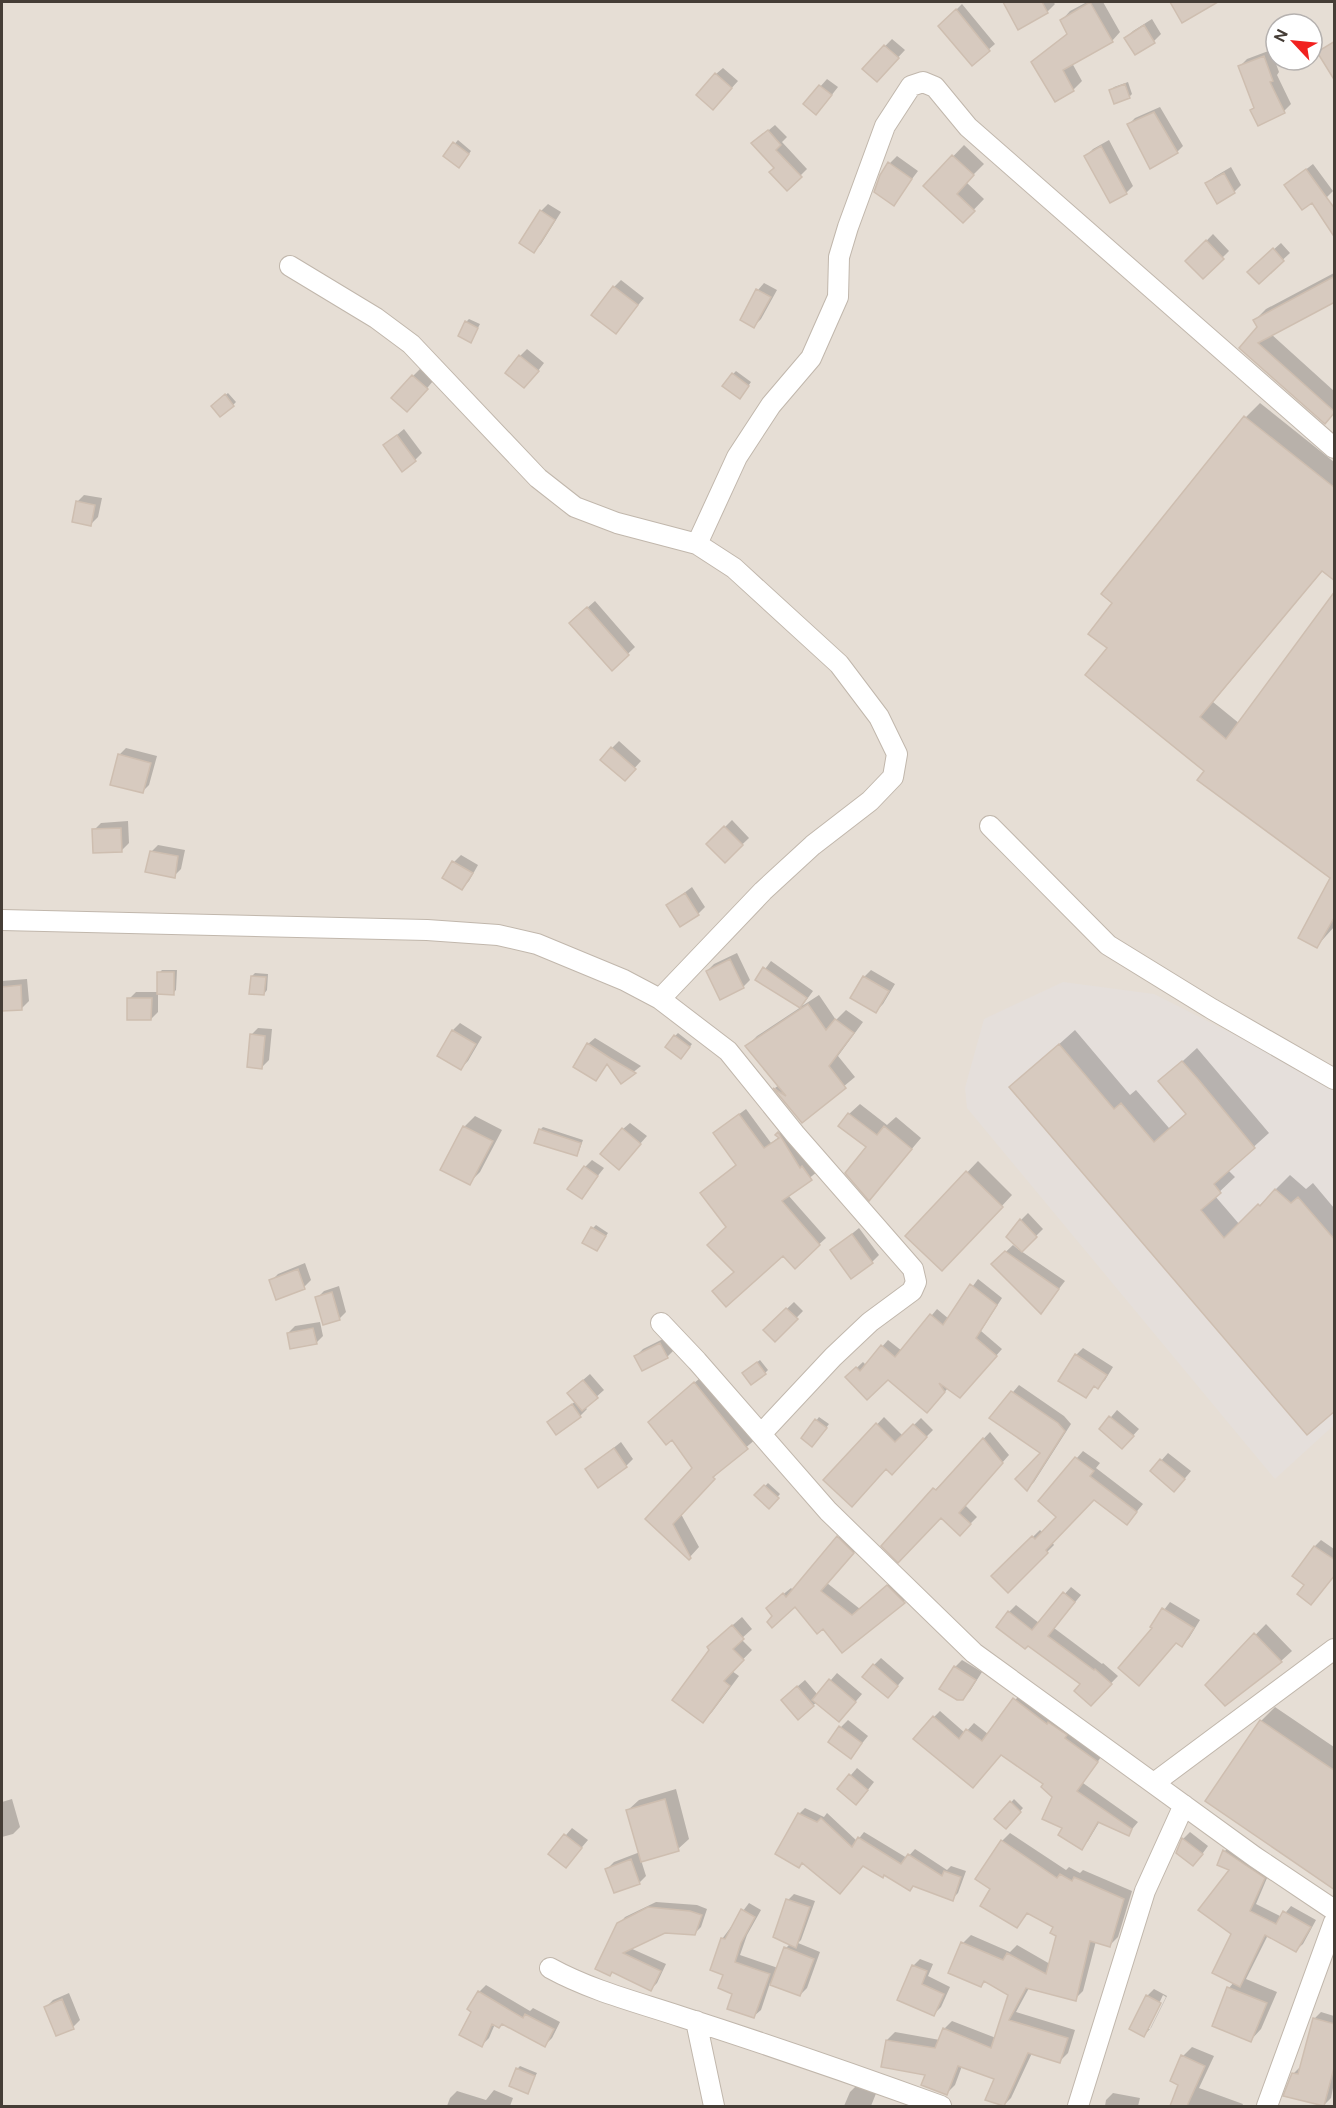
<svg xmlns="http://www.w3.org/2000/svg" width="1336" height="2108" font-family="'DM Sans',sans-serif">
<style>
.residential{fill:#e6ded5;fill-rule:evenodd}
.industrial{fill:#e5dfdb}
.shadow{fill:#0003;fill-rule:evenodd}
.building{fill:#d7cabf;stroke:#cebeb0;stroke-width:1.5}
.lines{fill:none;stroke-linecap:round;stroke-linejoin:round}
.minor-casing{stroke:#c1b7ac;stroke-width:22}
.minor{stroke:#fff;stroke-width:20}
</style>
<rect width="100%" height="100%" fill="#f3ede6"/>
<!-- residential -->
<path class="residential" d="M2 2H1334V2106H2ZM1276 24H1312V60H1276Z"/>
<!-- industrial -->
<path class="industrial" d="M1063 982 1154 994 1334 1085V1425L1275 1479 967 1108 965 1088 984 1019Z"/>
<!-- shadow -->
<path class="shadow" d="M1008 2H1053L1055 4 1048 11 1019 28 1006 4Z
M1087 2H1103L1120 32 1112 41 1072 63 1082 81 1073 90 1055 100 1033 62 1069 33 1062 20 1070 11Z
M1171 2H1212L1183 21Z
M962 4 995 44 972 64 940 26Z
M1152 19 1161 34 1154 41 1126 38 1133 31Z
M892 39 905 50 877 80 864 68Z
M1271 50 1279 72 1277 75 1291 104 1284 111 1255 107 1240 66 1247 59Z
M723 68 738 81 720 101 716 74Z
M827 79 838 87 823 106 805 104Z
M1128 82 1132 94 1129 97 1111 90 1114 87Z
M1160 107 1183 146 1177 152 1129 124 1135 118Z
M775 125 787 137 782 142 807 169 787 189 776 168 753 143Z
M458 140 471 151 462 163 445 155Z
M1109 140 1133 186 1126 193 1086 156 1093 149Z
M964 145 984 164 966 182 984 199 963 221 925 186Z
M897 156 918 171 893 204 890 163Z
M1313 164 1333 191 1326 198 1312 201 1286 185Z
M1231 167 1241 185 1234 192 1217 202 1207 184 1214 177Z
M548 204 561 212 541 244 534 251 541 211Z
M1213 234 1229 251 1203 277 1187 261Z
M1281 243 1290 253 1259 282 1256 265Z
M1334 273V300L1271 334 1334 391V412L1241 348 1259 328 1255 320 1266 309Z
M621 280 644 298 616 332 614 287Z
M764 283 777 290 761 319 754 326 758 290Z
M469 319 480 324 471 341 466 322Z
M527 349 544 363 531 380 520 356Z
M420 369 433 381 414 404 413 376Z
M736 371 751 382 742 395 733 374Z
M228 393 236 402 233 405 216 403Z
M1260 403 1334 462V579L1323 570 1213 702 1240 724 1334 593V927L1317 946 1332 877 1206 770 1114 603 1246 417Z
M404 429 422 453 415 460 385 445Z
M84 495 102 498 98 517 91 524 77 502Z
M595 601 635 647 612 669 578 616Z
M619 741 641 761 631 772 612 748Z
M126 748 157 756 149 785 142 792 119 755Z
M732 820 749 838 725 861 708 844Z
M128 821 129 843 122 850 94 830 101 823Z
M158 845 185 850 181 869 174 876 151 852Z
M461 855 478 865 469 881 462 888 444 878 454 862Z
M692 887 705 907 698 914 668 905Z
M737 953 750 980 743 987 707 971 714 964Z
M771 961 813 991 802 1006 819 995 836 1020 846 1010 863 1022 838 1056 855 1077 802 1121 775 1088 779 1085 747 1046 757 1036 801 1007 757 980Z
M162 970H177L176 990 173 993H158V1012L151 1019 129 999 136 992H159V973Z
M871 970 895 984 883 1004 876 1011 864 977Z
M255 973 268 974 267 990 264 994 252 976Z
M27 979 29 1001 21 1009 2 1010V981Z
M460 1023 482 1037 468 1061 461 1068 439 1055 453 1030Z
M258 1028 272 1029 269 1060 262 1067 251 1035Z
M1075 1030 1130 1095 1136 1090 1169 1128 1187 1113 1160 1082 1197 1048 1269 1133 1228 1170 1235 1177 1215 1196 1240 1225 1290 1175 1306 1189 1313 1183 1334 1208V1409L1011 1087Z
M678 1033 692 1044 684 1054 675 1036Z
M595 1038 641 1066 621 1082 608 1063 596 1079 588 1044Z
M860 1104 887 1125 896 1117 921 1138 879 1188 869 1147 849 1114Z
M746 1109 771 1143 779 1137 777 1135 785 1127 807 1163 809 1161 817 1172 788 1195 826 1238 795 1266 783 1254 736 1272 728 1227 737 1164 722 1127Z
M475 1116 502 1130 480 1172 469 1183 442 1169 465 1126Z
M630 1123 647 1136 623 1163V1129Z
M543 1127 583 1140 579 1151 576 1155 540 1130Z
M592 1160 604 1168 581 1197 585 1167Z
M978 1161 1012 1195 953 1259 907 1236Z
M1028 1213 1043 1229 1021 1251 1065 1281 1041 1312 993 1264 1013 1245 1019 1250 1020 1248 1021 1220Z
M596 1225 608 1233 599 1246 593 1228Z
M859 1228 879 1255 872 1262 832 1250Z
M305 1263 311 1280 304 1287 271 1281 278 1274Z
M978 1279 1002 1298 981 1331 1002 1349 966 1390 948 1388 933 1405 888 1378 847 1377 863 1362 866 1365 888 1340 902 1351 937 1309 949 1319Z
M339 1286 346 1312 339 1319 317 1298 324 1291Z
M794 1302 803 1311 775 1340 765 1330Z
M320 1322 323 1336 316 1343 288 1333 295 1326Z
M667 1337 674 1350 667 1357 636 1356 643 1349Z
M1083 1348 1113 1367 1105 1380 1098 1387 1095 1385 1086 1396 1060 1380 1076 1355Z
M760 1360 768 1370 765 1373 747 1370Z
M590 1374 604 1390 585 1407 587 1409 580 1416 549 1422 576 1401V1386Z
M705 1374 757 1438 722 1468 681 1514 699 1547 689 1558 648 1519 694 1468 659 1412Z
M1019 1385 1064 1416 1071 1424 1034 1482 1027 1489 1042 1453 991 1418Z
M1117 1410 1139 1429 1129 1440 1101 1429Z
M819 1417 829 1424 815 1442 803 1438Z
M884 1417 903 1436 921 1418 933 1430 892 1472 886 1467 825 1480Z
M990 1432 1009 1455 965 1505 977 1517 960 1534 941 1516 883 1545Z
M621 1442 633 1459 626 1466 587 1469Z
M1083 1451 1100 1463 1096 1468 1143 1504 1133 1516 1094 1498 1052 1542 1054 1545 1008 1591 993 1576 1040 1530 1043 1533 1058 1517 1040 1501Z
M1168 1453 1191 1471 1181 1483 1152 1471Z
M768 1483 780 1494 769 1507 757 1495Z
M845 1530 860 1546 827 1583 860 1609 895 1579 911 1595 842 1651 823 1627 795 1605 774 1616 775 1601 791 1588 794 1591Z
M1321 1540 1334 1549V1580L1332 1578 1306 1585 1315 1546Z
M1071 1587 1081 1595 1054 1628 1102 1664 1103 1663 1118 1676 1091 1704 1083 1684 1009 1612 1016 1605 1039 1623Z
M1170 1602 1200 1620 1189 1638 1182 1645 1152 1626Z
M742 1617 752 1629 741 1639 752 1650 732 1671 739 1676 712 1712 703 1721 718 1638Z
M1266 1624 1292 1651 1281 1661 1207 1685Z
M881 1658 904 1678 895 1689 874 1665Z
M962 1660 982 1672 970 1691 962 1699 955 1667Z
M837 1673 862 1694 846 1713 817 1702 798 1718 790 1693 805 1680 818 1695Z
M1021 1693 1103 1754 1083 1783 1138 1822 1128 1834 1100 1821 1088 1841 1081 1848 1064 1828 1054 1797 1045 1784 1001 1754 979 1779 934 1717 940 1711 965 1733 974 1723 988 1734Z
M1275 1707 1334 1747V1888L1261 1721Z
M848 1720 868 1736 851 1757 841 1727Z
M857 1768 874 1782 863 1796 839 1789Z
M676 1789 689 1839 678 1849 641 1860 646 1876 639 1883 607 1869 614 1862 640 1852 628 1810 639 1800Z
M12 1799 20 1827 13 1834 2 1837V1802Z
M1014 1799 1023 1808 1006 1827 997 1819Z
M805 1808 824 1817 827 1813 857 1841 864 1832 907 1858 915 1849 947 1870 951 1866 966 1871 958 1893 952 1899 914 1885 909 1889 799 1814Z
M572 1828 588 1840 572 1859 550 1854Z
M1190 1832 1208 1846 1200 1857 1177 1852 1183 1839Z
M1010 1833 1066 1870 1069 1867 1080 1873 1083 1870 1132 1891 1118 1937 1110 1945 1096 1941 1083 1991 1075 1999 1029 1988 1016 2012 1075 2030 1068 2053 1060 2061 1032 2053 1011 2098 1003 2106 987 2099 996 2078 962 2066 955 2085 947 2093 927 2074 887 2040 895 2032 940 2040 944 2029 952 2021 996 2038 1009 1994 986 1981 981 1985 963 1943 971 1935 1010 1952 1017 1945 1050 1964 1057 1935 1055 1926 1029 1912 1017 1926 992 1889 1002 1841Z
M1231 1844 1270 1871 1256 1904 1282 1917 1291 1906 1316 1920 1303 1944 1296 1950 1268 1935 1246 1979 1277 1992 1261 2029 1251 2040 1229 1988 1234 1982 1231 1870 1219 1864 1225 1851Z
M794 1894 815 1901 801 1940 798 1943 820 1952 807 1988 800 1995 770 1983 761 2010 754 2016 734 1993 725 1974 722 1939 749 1903 761 1910 747 1935 740 1955 778 1968 786 1948 790 1944 788 1900Z
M656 1902 697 1905 707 1909 701 1927 694 1934 664 1931 630 1948 666 1964 657 1983 651 1989 613 1971 610 1975 619 1924 625 1917Z
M920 1959 933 1964 928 1976 950 1987 941 2007 934 2014 913 1966Z
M486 1985 530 2011 533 2008 560 2022 552 2038 545 2045 503 2023 495 2024 489 2038 482 2045 473 2011 479 1992Z
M1154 1989 1167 1996 1151 2028 1144 2035 1147 1996ZM1163 1995 1166 1997 1150 2029H1147Z
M69 1993 80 2020 73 2027 46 2007 53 2000Z
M1321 2012 1334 2016V2083L1331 2098 1324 2105 1293 2074 1300 2067 1314 2019Z
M1192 2047 1214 2056 1199 2088 1243 2104 1242 2106H1171L1179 2084 1183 2056Z
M520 2066 537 2073 527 2092 517 2069Z
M857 2085 877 2091 871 2106H844L850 2092Z
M494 2090 513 2098 510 2106H447L450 2098 457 2091 486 2100Z
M1113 2093 1140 2098 1138 2106H1105L1106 2100Z"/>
<!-- building -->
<path class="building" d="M1003 2H1042L1048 13 1018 30Z
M1090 2 1113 42 1063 70 1074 91 1055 102 1031 62 1067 34 1060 20Z
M1170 2H1218L1182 23Z
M956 9 990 51 972 66 938 26Z
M1144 25 1155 43 1135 55 1124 38Z
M1335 41V81L1317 52Z
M884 45 899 58 877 82 862 69Z
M1264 56 1273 81 1270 82 1285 113 1258 126 1250 110 1254 108 1238 66Z
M715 73 732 88 713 110 696 95Z
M1125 84 1130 98 1114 104 1109 90Z
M819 85 832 95 816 115 803 104Z
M1154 112 1178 153 1150 169 1127 124Z
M768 130 781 145 776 150 802 177 787 191 769 172 774 168 751 143Z
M453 142 469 154 459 168 443 156Z
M1101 146 1127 194 1110 203 1084 156Z
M952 155 974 175 957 194 975 211 963 223 923 186Z
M888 162 912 179 894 206 874 192 880 175Z
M1306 169 1335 209V238L1312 203 1302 210 1284 185Z
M1224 173 1235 193 1217 204 1205 183Z
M540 210 555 220 534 253 519 243Z
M1206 240 1224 259 1203 279 1185 261Z
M1273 248 1284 261 1259 284 1247 272Z
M1335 276V302L1258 343 1335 412 1325 424 1239 348 1257 327 1253 320Z
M613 286 638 305 616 334 591 315Z
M756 289 771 297 754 328 740 320Z
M465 321 478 328 471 343 458 336Z
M519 355 539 371 524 388 505 373Z
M732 373 749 386 740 399 722 386Z
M412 375 428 389 407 412 391 398Z
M225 394 234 406 220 417 211 406Z
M1244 416 1335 488V581L1322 571 1200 717 1226 739 1335 591V916L1317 948 1298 938 1330 878 1197 780 1204 771 1085 675 1107 648 1088 634 1112 603 1101 594Z
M397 435 416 461 402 472 383 445Z
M76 501 95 505 91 526 72 522Z
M587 607 629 655 612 671 569 623Z
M611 747 636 769 625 781 600 760Z
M118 754 151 763 143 793 110 785Z
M724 826 743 845 725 863 706 844Z
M121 828 122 852 93 853 92 829Z
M150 851 178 856 175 878 145 872Z
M452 861 473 873 462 890 442 878Z
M685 893 699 915 680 927 666 905Z
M730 959 744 988 720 1000 706 971Z
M763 967 807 998 800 1008 755 980Z
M157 972H174V995L157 994Z
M251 976 266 977 264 995 249 994Z
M863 976 889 991 876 1013 850 998Z
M21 985 22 1010 2 1011V987Z
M127 998H152L151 1020H127Z
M808 1004 826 1030 835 1019 854 1033 829 1066 846 1088 802 1123 773 1088 786 1096 745 1046Z
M452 1030 476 1044 461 1070 437 1056Z
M250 1034 265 1036 262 1069 247 1067Z
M674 1035 690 1047 681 1059 665 1047Z
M587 1043 610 1058 636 1073 621 1084 607 1064 596 1081 573 1067Z
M1059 1044 1114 1109 1121 1103 1154 1142 1186 1114 1158 1081 1182 1061 1198 1079 1255 1148 1214 1184 1221 1193 1201 1210 1224 1238 1258 1204 1260 1206 1275 1189 1291 1203 1298 1197 1335 1240V1411L1307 1435 1009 1087Z
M848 1113 877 1135 884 1126 912 1149 869 1201 845 1173 866 1147 838 1126Z
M739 1114 764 1148 779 1138 775 1135 778 1132 800 1168 802 1166 812 1180 782 1201 820 1245 795 1269 783 1256 726 1307 712 1291 734 1272 707 1245 726 1227 700 1193 736 1165 713 1133Z
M463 1126 493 1141 470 1185 440 1170Z
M622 1128 641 1144 619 1170 600 1154Z
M539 1129 581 1143 577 1156 534 1143Z
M584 1166 598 1176 582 1199 567 1189Z
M966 1171 1003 1207 942 1271 905 1236Z
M1020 1219 1037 1237 1022 1252 1006 1237Z
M591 1227 606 1236 597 1251 582 1243Z
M852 1234 873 1263 851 1279 830 1250Z
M1005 1251 1059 1289 1041 1314 991 1264Z
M298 1269 305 1289 276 1300 269 1280Z
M970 1284 997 1305 976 1338 997 1356 960 1398 939 1383 945 1392 927 1413 888 1380 867 1400 845 1377 856 1367 860 1371 881 1345 895 1357 930 1314 943 1325Z
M332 1292 340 1320 323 1325 315 1297Z
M786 1308 798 1319 775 1342 763 1330Z
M313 1328 317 1344 290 1349 287 1333Z
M660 1343 668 1358 642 1371 634 1356Z
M1075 1354 1107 1375 1098 1389 1094 1386 1086 1398 1058 1381Z
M757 1362 766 1374 751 1385 742 1373Z
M583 1380 598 1398 582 1411 567 1393Z
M694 1382 748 1449 713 1477 715 1479 673 1524 691 1558 689 1560 645 1519 692 1468 672 1440 666 1445 648 1422Z
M1011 1391 1058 1423 1065 1431 1027 1491 1015 1479 1040 1453 989 1418Z
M572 1404 581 1417 556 1435 547 1422Z
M1109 1416 1134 1436 1122 1449 1099 1429Z
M815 1419 827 1428 812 1447 801 1438Z
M876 1423 895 1442 913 1424 927 1437 892 1475 886 1469 852 1507 823 1480Z
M983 1438 1003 1463 959 1513 971 1524 960 1536 941 1518 898 1563 881 1546 933 1488 936 1490Z
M614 1448 627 1467 598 1488 585 1469Z
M1075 1457 1094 1471 1090 1476 1137 1512 1127 1525 1094 1500 1046 1550 1048 1553 1008 1593 991 1576 1032 1536 1035 1539 1056 1517 1038 1501Z
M1160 1459 1185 1479 1174 1492 1150 1471Z
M764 1485 779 1498 769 1509 754 1495Z
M837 1536 854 1553 821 1591 852 1615 887 1585 905 1603 842 1653 823 1629 817 1634 795 1607 772 1628 767 1622 772 1616 766 1608 783 1593 786 1597Z
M1314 1546 1335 1560V1575L1311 1605 1297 1594 1304 1585 1292 1576Z
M1063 1592 1075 1602 1048 1636 1094 1670 1095 1669 1112 1684 1091 1706 1074 1691 1080 1684 1028 1646 1025 1649 996 1627 1008 1611 1032 1630Z
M1162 1608 1194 1628 1182 1647 1176 1643 1139 1686 1118 1668 1152 1628 1150 1627Z
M732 1625 744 1639 733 1649 744 1660 724 1681 730 1686 703 1723 672 1700 709 1650 707 1647Z
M1254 1633 1282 1662 1225 1706 1205 1685Z
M873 1664 898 1686 888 1698 862 1677Z
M954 1666 976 1680 963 1700H957L939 1689Z
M829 1679 856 1702 839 1722 812 1700Z
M797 1686 814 1706 798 1720 781 1700Z
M1013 1698 1047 1724 1048 1722 1067 1735 1065 1738 1098 1762 1077 1791 1132 1829 1129 1836 1098 1822 1082 1850 1058 1835 1062 1828 1042 1819 1052 1797 1041 1787 1043 1784 1001 1755 973 1788 913 1739 933 1716 959 1739 966 1729 982 1741Z
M1260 1720 1335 1771V1890L1205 1801Z
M839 1726 862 1743 851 1759 828 1742Z
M849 1774 868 1790 856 1805 837 1789Z
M665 1799 679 1851 641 1862 626 1810Z
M1010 1801 1021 1812 1006 1829 994 1819Z
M798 1813 817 1822 821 1818 852 1847 858 1837 901 1864 908 1854 942 1876 944 1871 961 1877 953 1901 913 1886 910 1891 884 1875 883 1878 863 1866 840 1894 802 1863 799 1868 775 1854Z
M564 1834 582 1848 566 1868 548 1854Z
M1182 1838 1203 1854 1193 1866 1176 1853Z
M1001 1840 1057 1878 1060 1874 1072 1881 1074 1877 1124 1899 1110 1947 1090 1941 1076 2001 1026 1988 1009 2020 1068 2038 1060 2063 1028 2053 1004 2106 985 2100 994 2079 958 2066 947 2095 921 2085 925 2075 881 2067 886 2040 935 2048 943 2028 991 2048 1008 1995 984 1981 981 1987 948 1973 961 1942 1003 1960 1007 1953 1046 1974 1056 1936 1050 1933 1053 1927 1027 1913 1017 1928 980 1906 990 1889 975 1879Z
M1223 1850 1265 1878 1250 1911 1276 1924 1283 1911 1311 1927 1296 1952 1265 1935 1240 1987 1212 1973 1231 1934 1198 1910 1229 1870 1217 1865Z
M631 1859 640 1884 614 1893 605 1869Z
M786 1899 810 1907 796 1948 773 1937Z
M648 1907 690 1911 702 1915 695 1935 665 1933 623 1953 661 1971 651 1991 612 1972 610 1976 595 1969 617 1923Z
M741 1909 755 1917 741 1943 735 1962 770 1974 754 2018 727 2009 732 1994 718 1988 723 1975 710 1970 721 1938 725 1939Z
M784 1947 814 1959 800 1996 770 1985Z
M912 1965 927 1971 922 1984 944 1994 934 2016 897 2000Z
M1227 1987 1267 2003 1251 2042 1212 2026Z
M478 1991 523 2018 525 2014 554 2029 545 2047 502 2024 499 2028 492 2024 482 2047 459 2035 471 2012 467 2009Z
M1146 1995 1161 2003 1144 2037 1129 2029Z
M62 1999 74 2029 56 2036 44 2007Z
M1313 2018 1335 2024V2064L1324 2106 1283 2096 1292 2073 1298 2074Z
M1181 2055 1205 2066 1187 2106H1170L1178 2085 1170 2081Z
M516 2068 535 2076 528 2094 509 2086Z"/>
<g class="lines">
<!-- minor casing -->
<g class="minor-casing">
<path id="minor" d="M290 266 376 318 411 344 538 478 575 507 617 523 697 544 734 568 839 664 879 717 897 754 893 777 870 801 813 845 763 891 660 999
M697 544 737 457 771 405 811 358 838 297 839 257 848 227 885 126 911 86 923 82 935 87 968 127 1334 448
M990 826 1108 945 1212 1009 1334 1079
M2 920 427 930 498 935 537 944 624 980 660 999 728 1051 795 1134 913 1269 916 1282 912 1291 870 1322 833 1357 761 1434
M661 1323 697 1361 828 1511 974 1653 1255 1857 1334 1910
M1154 1783 1334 1649
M550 1968C592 1991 637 2002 682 2017 769 2045 856 2075 941 2106
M696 2021 714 2106
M1078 2106 1145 1891 1184 1805
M1267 2106 1334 1922"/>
</g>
<!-- minor -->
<use href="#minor" class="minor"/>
</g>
<!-- border -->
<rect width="1336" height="2108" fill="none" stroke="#453d36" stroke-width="6"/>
<!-- north arrow -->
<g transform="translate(1294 42) rotate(296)"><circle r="28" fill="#ffffff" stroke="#b5b1af" stroke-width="1.5"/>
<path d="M0-4.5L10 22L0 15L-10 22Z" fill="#f1211f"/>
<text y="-9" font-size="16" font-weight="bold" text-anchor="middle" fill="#453d36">N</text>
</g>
</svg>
